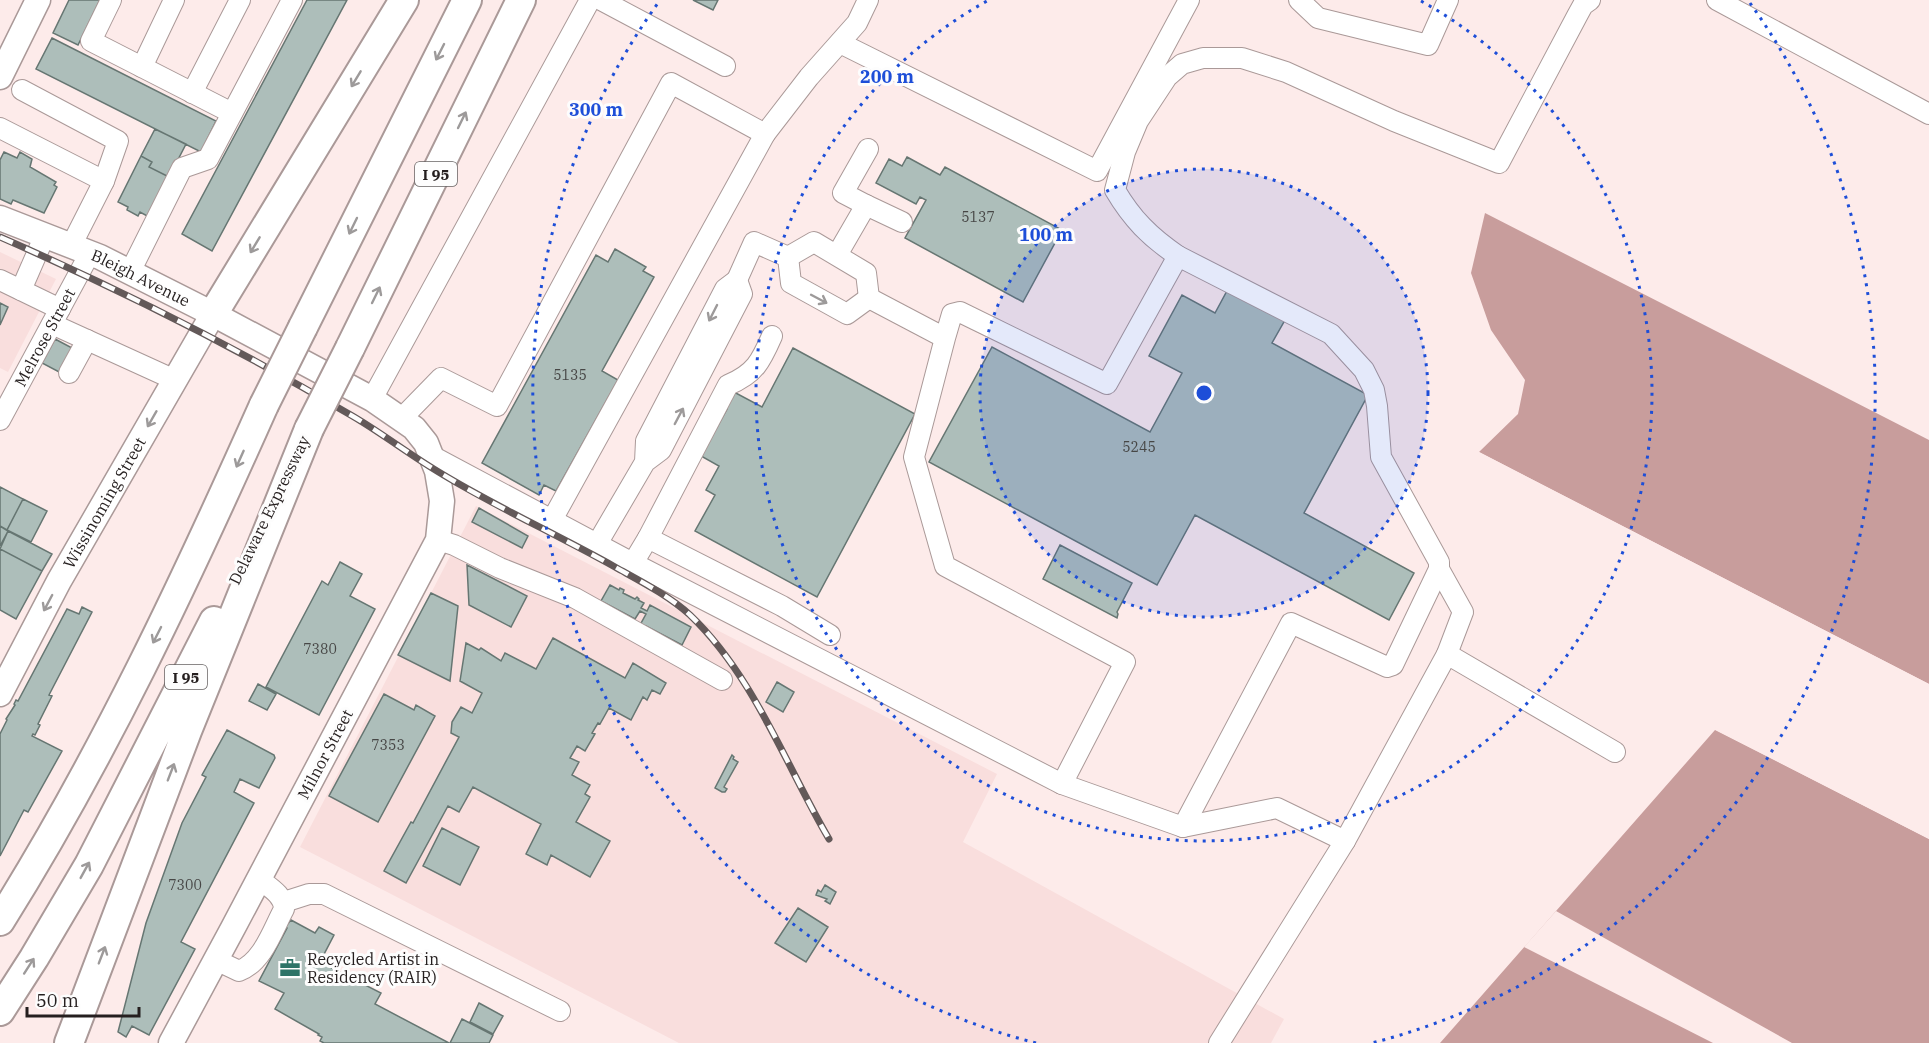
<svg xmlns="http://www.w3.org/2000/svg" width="1929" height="1043" font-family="'IBM Plex Serif',serif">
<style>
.built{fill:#f9dedd}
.water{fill:#c89d9c}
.pier{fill:#fdebea}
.building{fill:#adbeba;stroke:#667672;stroke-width:1.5}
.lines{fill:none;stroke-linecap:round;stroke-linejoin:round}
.minor-casing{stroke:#aa9998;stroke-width:22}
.major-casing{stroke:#aa9998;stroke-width:27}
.highway-casing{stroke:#aa9998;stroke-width:32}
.minor{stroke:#fff;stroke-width:20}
.major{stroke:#fff;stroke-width:24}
.highway{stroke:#fff;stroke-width:28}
.rail-casing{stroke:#635959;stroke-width:7}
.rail{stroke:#fdfdfd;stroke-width:4.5;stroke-dasharray:14;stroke-linecap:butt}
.highway-bridge-casing{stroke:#aa9998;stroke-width:32;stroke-linecap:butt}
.highway-bridge{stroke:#fff;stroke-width:28}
.oneway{stroke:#9d9a9a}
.ring{fill:none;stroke:#1d4ed8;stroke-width:3;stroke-dasharray:3 6}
.labels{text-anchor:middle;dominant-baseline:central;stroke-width:6;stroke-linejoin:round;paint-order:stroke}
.number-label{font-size:14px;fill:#474746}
.shield{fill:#fdfdfd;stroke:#666262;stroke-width:1.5}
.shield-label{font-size:15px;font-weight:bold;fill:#251f1f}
.street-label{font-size:16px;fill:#251f1f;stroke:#fdfdfd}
.poi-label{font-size:16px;fill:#251f1f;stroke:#fdfdfd;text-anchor:start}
.centre{fill:#1d4ed8;stroke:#fdfdfd;stroke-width:3}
.ring-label{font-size:18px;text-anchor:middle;font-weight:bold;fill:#1d4ed8;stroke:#fdfdfd;stroke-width:6;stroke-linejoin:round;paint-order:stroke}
</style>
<rect width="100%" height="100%" fill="#fdebea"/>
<!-- built -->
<path class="built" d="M0 252 56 279 8 372 0 368Z
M476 506 997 774 963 842 1284 1019 1271 1043H679L300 847Z"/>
<!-- water -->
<path class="water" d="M1485 213 1929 440V684L1479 452 1518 414 1525 380 1491 330 1471 273Z
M1715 730 1929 839V1043H1440Z"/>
<!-- pier -->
<path class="pier" d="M1479 452 1929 684V687L1479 456Z
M1714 727 1929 835V839L1712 728Z
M1556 911 1792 1043H1713L1524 947Z"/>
<!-- building -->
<path class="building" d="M69 0H100L78 45 53 33Z
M307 0H347L212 251 182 234Z
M693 0H718L713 10Z
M52 38 216 121 201 152 36 69Z
M155 129 186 144 169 177 149 167 152 162 141 156Z
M4 152 17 158 20 152 32 159 30 167 56 182 54 185 57 187 44 213 13 200 11 204 0 199V160Z
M141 156 152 162 149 167 169 177 149 217 140 212 138 216 127 210 128 207 118 202Z
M907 157 940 175 945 167 1062 230 1023 302 905 238 926 200 920 197 916 204 876 183 889 159 902 166Z
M615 249 646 267 643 271 654 277 602 371 618 380 556 491 544 485 539 495 482 463 596 255 608 262Z
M1228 289 1285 320 1272 343 1368 395 1304 513 1414 573 1389 620 1195 515 1157 585 929 462 992 347 1150 432 1182 373 1149 356 1182 295 1215 313Z
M0 303 8 307 0 325Z
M55 339 74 349 61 373 42 363Z
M793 348 915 414 817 597 695 531 715 495 706 490 719 466 701 456 727 409 725 408 734 392 762 407Z
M0 487 23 499 7 530 0 526Z
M23 499 47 511 31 542 7 530Z
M479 508 528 536 522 548 472 522Z
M0 526 8 531 0 546Z
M8 531 52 554 42 571 0 549Z
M1060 545 1132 583 1117 612 1118 614 1117 618 1043 579Z
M0 549 42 571 16 619 0 610Z
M340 562 362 574 350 596 375 609 319 715 266 687 322 581 328 585Z
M467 565 527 596 511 627 469 605Z
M610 585 619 590 620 588 624 590 623 593 635 599 637 597 639 599 638 600 644 603 641 608 647 611 650 605 691 627 682 645 646 626 645 628 640 625 646 614 640 611 635 619 601 601Z
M431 593 458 606 450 681 398 655Z
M82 607 92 612 49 695 52 696 38 724 40 725 35 735 33 734 32 736 62 751 28 812 24 810 0 856V734L7 720 6 719 15 705 14 704 16 700 18 701 67 609 79 614Z
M553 638 625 678 633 663 666 683 660 694 652 690 647 700 643 697 631 720 609 708 600 724 598 723 592 733 595 734 585 751 577 746 570 758 579 762 572 775 590 785 585 794 590 797 576 822 610 841 590 877 551 855 547 865 526 854 541 824 473 787 459 812 448 806 406 883 384 871 411 822 413 823 459 737 451 733 452 722 461 707 472 713 482 693 460 681 466 643 479 650 481 648 501 661 505 653 536 669Z
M777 682 794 692 783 712 766 702Z
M258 684 276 694 267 710 249 701Z
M384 694 414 710 416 705 435 716 378 822 329 796Z
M227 730 274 755 275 758 259 788 240 779 234 792 254 803 181 942 195 949 149 1035 132 1026 126 1037 118 1032 146 923 182 823 206 777 202 775Z
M732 755 734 757 733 759 738 762 724 787 727 789 725 792H722L715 788Z
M442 828 479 847 460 885 423 866Z
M825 885 836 892 830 904 825 901 827 899 816 895 818 890 821 892Z
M798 908 828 927 806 962 775 943Z
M291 920 315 933 319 927 334 935 320 962 381 993 375 1004 449 1043H324L320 1041 322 1037 318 1035 319 1034 275 1009 284 993 259 981 287 928 285 927Z
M479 1003 503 1016 493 1034 470 1022Z
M462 1019 493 1035 489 1043H450Z"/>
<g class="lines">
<!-- minor casing -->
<g class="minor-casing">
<g id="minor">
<path d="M111 0 91 41 232 113"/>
<path d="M601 0 725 66"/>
<path d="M1299 0 1318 18 1428 45 1448 0"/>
<path d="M1717 0 1929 114"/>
<path d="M840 43 1097 171 1189 0"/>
<path d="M142 67 174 0"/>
<path d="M22 90 118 141 104 181"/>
<path d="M192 93 240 0"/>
<path d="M0 128 104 181 71 246"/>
<path d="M765 134 809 77 857 23 868 0"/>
<path d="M866 205 902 222"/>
<path d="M837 255 866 205 843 193 868 149"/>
<path d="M1178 256C1150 237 1132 219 1115 190L1125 152 1138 121 1167 77 1182 64 1203 58H1242L1286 72 1394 121 1499 163 1577 16 1583 5 1590 0"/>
<path d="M788 257 814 242 866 273 869 298"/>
<path d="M788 257 791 283 847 314 869 298"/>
<path d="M130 272 182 168 208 159 292 0"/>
<path d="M0 280 60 309"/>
<path d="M737 280 754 242 788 257"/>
<path d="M21 290 45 235"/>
<path d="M869 298 945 338 952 314 960 312 1107 384 1178 256 1331 334 1364 370 1374 390 1377 406 1381 457 1439 562V569L1393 665 1387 667 1291 623 1183 827 1062 784 1125 662 945 566 914 457 945 338"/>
<path d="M52 324 175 380"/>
<path d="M69 373 87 340"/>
<path d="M372 399 590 0"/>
<path d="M401 419 441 378 497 406 671 83 765 134 552 520"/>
<path id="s1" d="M0 420 90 253"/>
<path d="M432 456 627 560 1062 784"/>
<path d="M648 538 728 385C755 374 761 361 772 336"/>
<path d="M438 540 454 545 500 568 575 598 722 680"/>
<path d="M597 544 645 462 661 450 742 294 737 280 725 289 646 441 645 462"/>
<path d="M633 563 648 538 782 606 830 635"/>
<path d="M1439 569 1463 612 1447 654"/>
<path d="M1183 827 1277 808 1345 841 1219 1043"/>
<path d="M1345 841 1447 654 1615 752"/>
<path d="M284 902 309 894H324L560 1011"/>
<path d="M216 960 239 971C263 962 273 929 284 909 284 895 269 887 259 879"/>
</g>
</g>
<!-- major casing -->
<g class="major-casing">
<g id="major">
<path d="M0 77 38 0"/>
<path id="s2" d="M0 218 100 257 213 314 372 399 414 428 426 443 437 471 442 501 438 540 233 928 171 1043"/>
<path id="s3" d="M0 694 59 581 213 314"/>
</g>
</g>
<!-- highway casing -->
<g class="highway-casing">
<path id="highway" d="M213 314 404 0
M303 327 467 0
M350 348 521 0
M0 921C103 757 185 582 264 405
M0 1011 34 958 89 865 214 621
M69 1043 187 731 309 429"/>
</g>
<!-- minor -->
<use href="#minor" class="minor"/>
<!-- major -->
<use href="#major" class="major"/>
<!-- highway -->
<use href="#highway" class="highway"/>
<!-- rail casing -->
<g class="rail-casing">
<path id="rail" d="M0 237C119 289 237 348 349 414 379 431 407 453 437 471 494 506 556 534 615 567 640 581 668 595 690 615 754 676 785 764 829 839"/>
</g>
<!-- rail -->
<use href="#rail" class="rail"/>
<!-- highway-bridge casing -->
<g class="highway-bridge-casing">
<path id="highway-bridge" d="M264 405 303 327
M309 429 350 348"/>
</g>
<!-- highway-bridge -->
<use href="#highway-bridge" class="highway-bridge"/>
</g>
<!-- one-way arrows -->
<defs><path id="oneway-shaft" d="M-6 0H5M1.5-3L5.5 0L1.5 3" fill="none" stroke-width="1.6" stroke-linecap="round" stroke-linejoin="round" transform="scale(1.5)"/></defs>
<g class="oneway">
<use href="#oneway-shaft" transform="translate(440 52) rotate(117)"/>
<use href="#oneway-shaft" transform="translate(356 79) rotate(121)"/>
<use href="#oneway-shaft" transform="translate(462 120) rotate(-64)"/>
<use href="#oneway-shaft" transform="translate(353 226) rotate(116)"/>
<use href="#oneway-shaft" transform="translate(255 245) rotate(121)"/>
<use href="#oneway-shaft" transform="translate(376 295) rotate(-64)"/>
<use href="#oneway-shaft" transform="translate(819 299) rotate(28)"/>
<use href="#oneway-shaft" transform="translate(713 313) rotate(117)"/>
<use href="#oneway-shaft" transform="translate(679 416) rotate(-62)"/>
<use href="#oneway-shaft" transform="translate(152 419) rotate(120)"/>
<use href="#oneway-shaft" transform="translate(240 459) rotate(114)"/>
<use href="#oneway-shaft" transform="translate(48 603) rotate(118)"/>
<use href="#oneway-shaft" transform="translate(157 635) rotate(117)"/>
<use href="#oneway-shaft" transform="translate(171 772) rotate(-69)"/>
<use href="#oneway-shaft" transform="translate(85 870) rotate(-61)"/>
<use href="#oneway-shaft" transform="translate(102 955) rotate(-69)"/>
<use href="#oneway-shaft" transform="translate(29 966) rotate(-57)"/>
</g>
<!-- distance rings -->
<circle cx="1204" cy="393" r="224" fill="#1d4ed8" fill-opacity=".12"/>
<g class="ring">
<circle cx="1204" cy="393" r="224"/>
<path d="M1421 1A448 448 0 1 1 987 1"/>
<path d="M1036 1043A671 671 0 0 1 658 3M1750 3A671 671 0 0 1 1372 1043"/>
</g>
<!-- icons -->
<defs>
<g id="office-bare" transform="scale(1.62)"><path d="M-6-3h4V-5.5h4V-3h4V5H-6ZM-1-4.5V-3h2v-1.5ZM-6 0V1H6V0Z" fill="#2d7367" stroke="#fdfdfd" stroke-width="2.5" paint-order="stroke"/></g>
</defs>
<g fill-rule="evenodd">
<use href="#office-bare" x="290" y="968"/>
</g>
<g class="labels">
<!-- number labels -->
<g class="number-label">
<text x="978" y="217">5137</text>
<text x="570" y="375">5135</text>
<text x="1139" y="447">5245</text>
<text x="320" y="649">7380</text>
<text x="388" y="745">7353</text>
<text x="185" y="885">7300</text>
</g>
<!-- shield labels -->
<g class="shield">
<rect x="415" y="162" width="42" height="24" rx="4.5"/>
<rect x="165" y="665" width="42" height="24" rx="4.5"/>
</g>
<g class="shield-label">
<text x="436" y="174">I 95</text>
<text x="186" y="677">I 95</text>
</g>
<!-- street labels -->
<g class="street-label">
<text stroke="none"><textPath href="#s2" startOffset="153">Bleigh Avenue</textPath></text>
<text stroke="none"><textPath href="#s1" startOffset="94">Melrose Street</textPath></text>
<text stroke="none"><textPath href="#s3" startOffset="218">Wissinoming Street</textPath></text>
<text transform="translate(269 510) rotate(-64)">Delaware Expressway</text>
<text transform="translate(325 754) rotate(-62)">Milnor Street</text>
</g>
<!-- poi labels -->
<g class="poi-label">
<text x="307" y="959">Recycled Artist in<tspan x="307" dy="18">Residency (RAIR)</tspan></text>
</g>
</g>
<circle cx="1204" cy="393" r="9" class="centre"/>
<g class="ring-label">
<text x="887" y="83">200 m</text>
<text x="596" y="116">300 m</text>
<text x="1046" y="241">100 m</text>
</g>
<!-- scale -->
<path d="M27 1007v9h112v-9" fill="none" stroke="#251f1f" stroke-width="3"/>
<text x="36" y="1007" font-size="18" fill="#251f1f" stroke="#fdfdfd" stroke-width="4.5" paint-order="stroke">50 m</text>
</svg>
